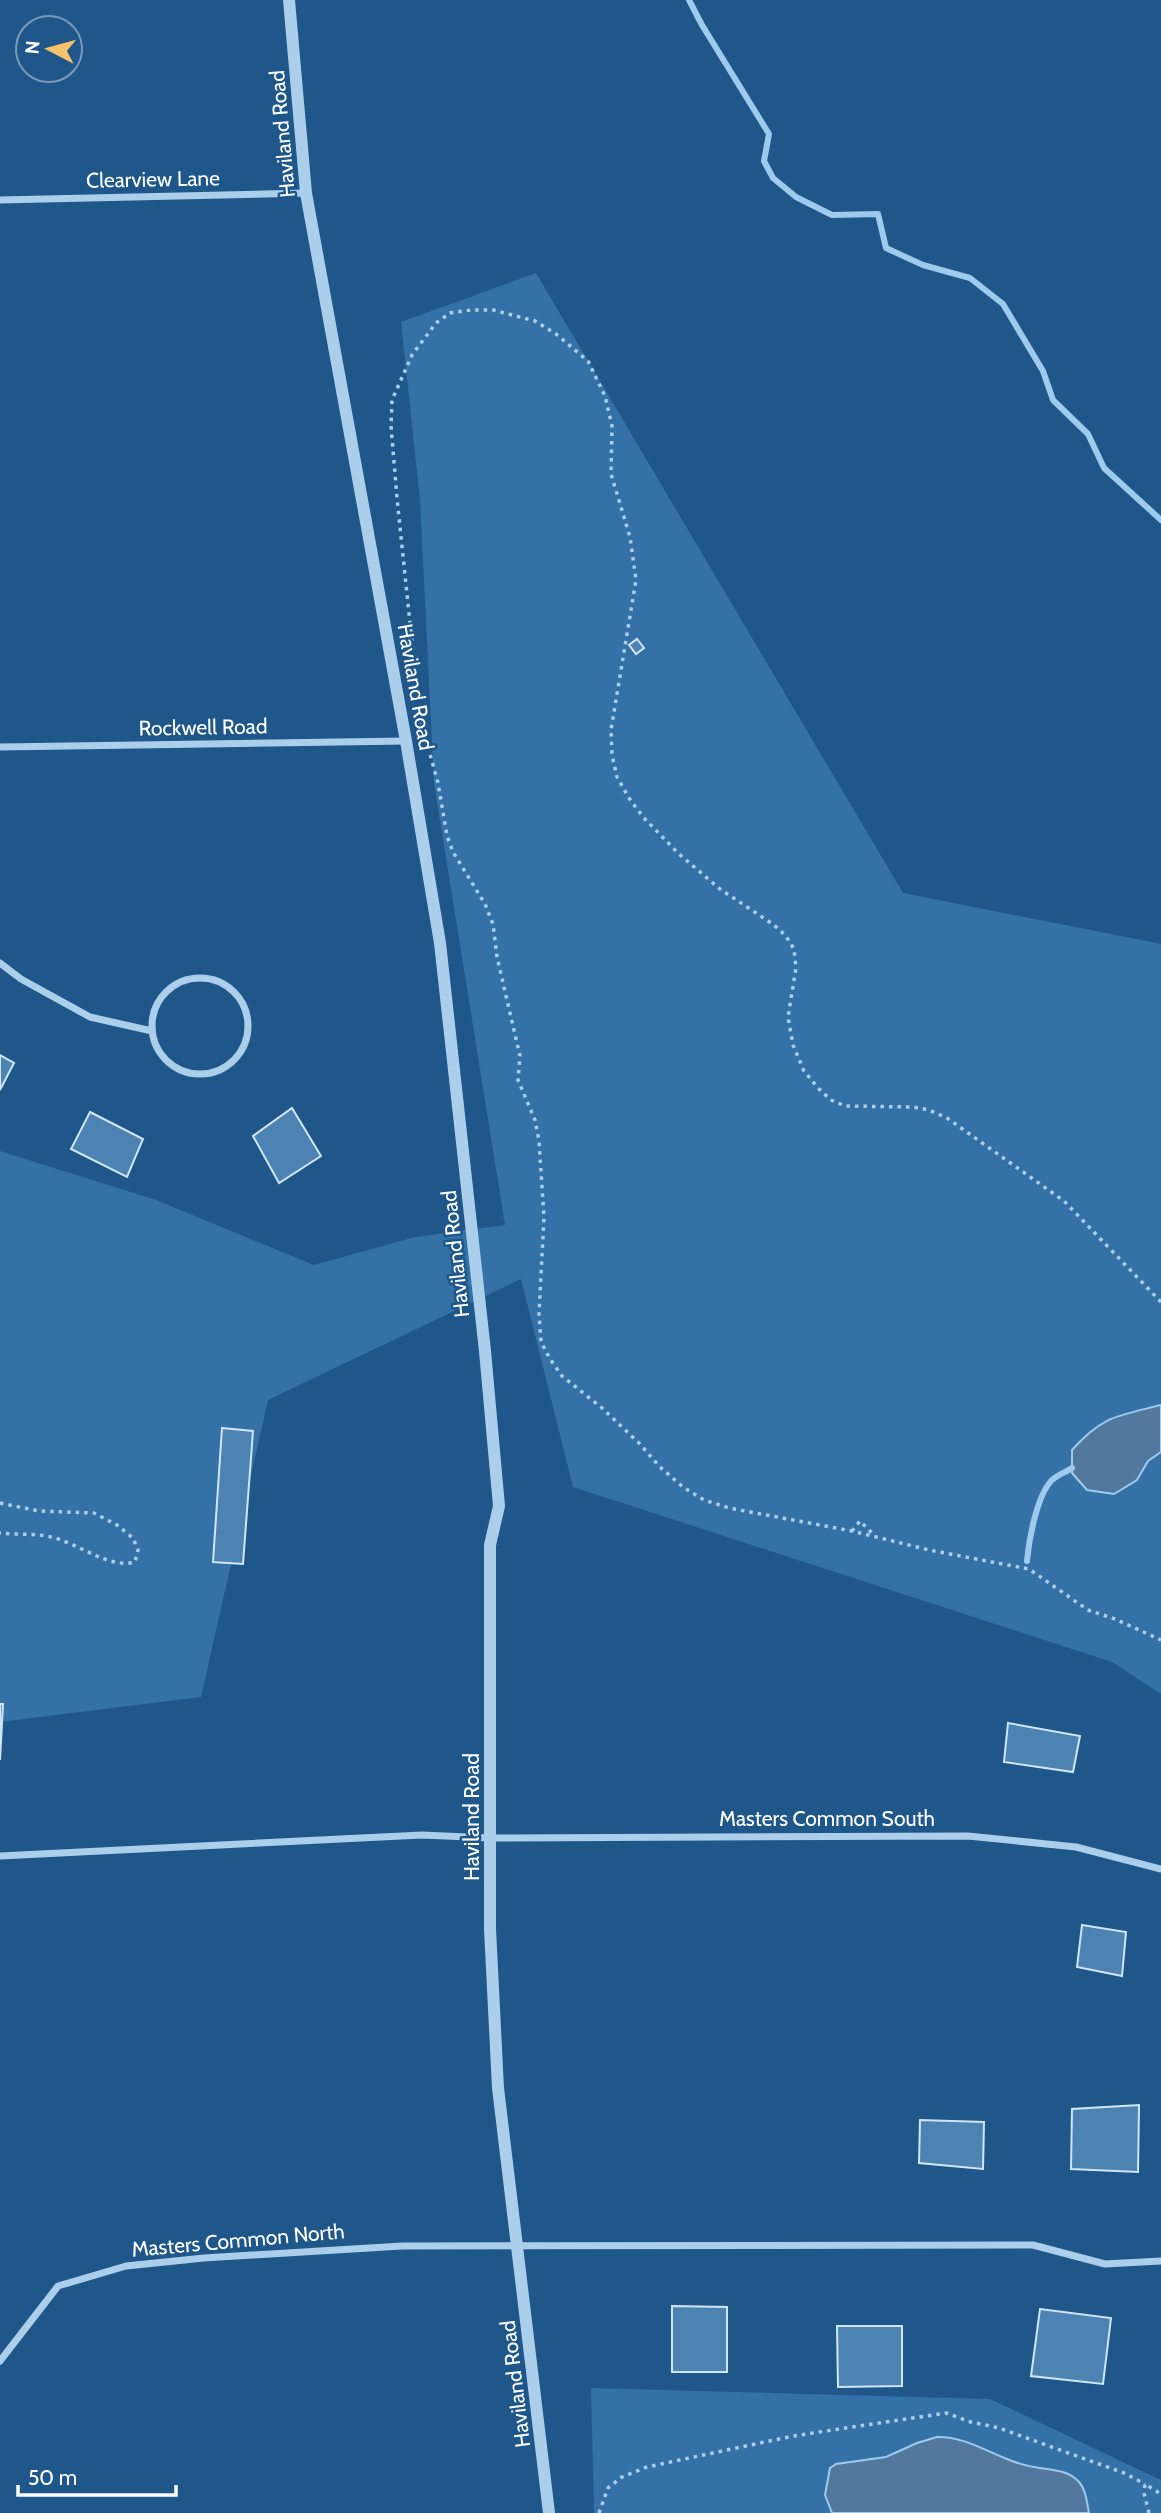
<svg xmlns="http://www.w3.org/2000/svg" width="1161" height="2513" font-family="Cabin,sans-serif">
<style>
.green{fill:#3371a7}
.water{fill:#52799d;stroke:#9ecaed;stroke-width:2}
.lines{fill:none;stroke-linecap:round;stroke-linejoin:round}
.stream{stroke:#9ecaed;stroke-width:6}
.building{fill:#4c83b3;stroke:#d0e6f8;stroke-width:2}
.path{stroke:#abceeb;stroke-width:3.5;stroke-dasharray:3.5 5;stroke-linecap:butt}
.minor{stroke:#abceeb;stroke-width:7}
.tertiary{stroke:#abceeb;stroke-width:12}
.labels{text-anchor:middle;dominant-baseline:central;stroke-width:5;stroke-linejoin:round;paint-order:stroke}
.street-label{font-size:21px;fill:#fff;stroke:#1f578a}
</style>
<rect width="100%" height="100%" fill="#1f578a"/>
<!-- green -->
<path class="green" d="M536 273 903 893 1161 944V1694L1112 1662 573 1487 521 1279 268 1400 201 1697 0 1722V1151L156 1200 314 1265 415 1237 505 1225 434 783 420 500 401 322Z
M591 2388 990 2399 1161 2480V2513H594Z"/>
<!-- water -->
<path class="water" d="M1161 1405V1452L1148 1461 1137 1480 1114 1494 1087 1490 1072 1473V1450C1103 1415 1118 1416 1161 1405Z
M937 2437C971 2436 1000 2462 1034 2467 1049 2470 1068 2469 1079 2482 1086 2490 1087 2503 1089 2513H832L825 2495 830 2468 836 2464 886 2457 917 2443Z"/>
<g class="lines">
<!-- stream -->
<path class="stream" d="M689 0 702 25 769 134 764 161 773 178 796 197 832 215 878 214 886 248 923 265 970 278 1003 304 1043 371 1053 400 1088 434 1104 468 1161 520
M1027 1561C1029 1539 1037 1495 1052 1480 1057 1475 1066 1472 1072 1468"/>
</g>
<!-- building -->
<path class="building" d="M637 639 644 648 636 654 629 645Z
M0 1055 14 1063 0 1090Z
M292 1108 321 1156 279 1183 253 1136Z
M90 1112 143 1139 127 1177 71 1149Z
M222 1428 253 1431 243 1564 213 1562Z
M0 1704H3L0 1760Z
M1008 1723 1080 1736 1073 1772 1004 1762Z
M1082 1925 1126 1932 1122 1976 1077 1967Z
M1139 2105 1138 2172 1071 2169 1072 2109Z
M920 2120 984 2122 983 2169 919 2163Z
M672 2306 727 2307V2372H672Z
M1040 2309 1111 2318 1103 2384 1031 2376Z
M837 2326H902V2386L838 2387Z"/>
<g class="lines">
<!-- path -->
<path class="path" d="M1161 1302 1064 1201 947 1118 929 1110 913 1107 845 1106 831 1100 818 1088 804 1071 793 1045 788 1017 796 968 794 949 786 936 774 925 720 889 679 854 643 817 629 798 617 777 612 755 611 730 636 580 630 537 611 474 612 426 605 396 588 361 556 334 535 321 493 310H471L450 313 436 323 412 355 392 400 391 426 397 498 419 710 425 736 438 783 447 836 453 852 485 904 493 924 497 957 520 1056 518 1080 535 1120 539 1141 544 1217 539 1314 541 1342 550 1359 562 1376 602 1408 639 1443 660 1467 683 1487 704 1500 729 1508 852 1531 929 1550 1029 1569 1088 1610 1115 1619 1161 1640
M0 1503 39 1511 94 1513 117 1525 133 1538 138 1550 135 1562C107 1569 79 1543 51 1537 35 1533 16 1535 0 1533
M852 1531 860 1521 873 1534
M599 2513 608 2488 622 2477 647 2467 793 2436 946 2413 971 2422 999 2428 1124 2473 1145 2484
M1149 2513 1144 2493 1145 2484 1161 2494"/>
<!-- minor -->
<path class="minor" d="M0 200 306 193
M0 747 406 741
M0 963 21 979 90 1017 152 1031
M152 1026a48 48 0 1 1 96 0a48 48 0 1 1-96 0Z
M0 1856 422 1835 491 1838 968 1836 1076 1847 1161 1869
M0 2361 58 2286 126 2266 204 2258 402 2246 1033 2245 1105 2264 1161 2261"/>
<!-- tertiary -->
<path class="tertiary" d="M289 0 306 193 406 741 440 943 485 1351 499 1506 490 1545V1929L498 2088 549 2513"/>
</g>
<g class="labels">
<!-- street labels -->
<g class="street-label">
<text transform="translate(282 134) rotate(-95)">Haviland Road</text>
<text transform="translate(153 179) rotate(-1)">Clearview Lane</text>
<text transform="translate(416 687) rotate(80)">Haviland Road</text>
<text transform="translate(203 727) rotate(-1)">Rockwell Road</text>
<text transform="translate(455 1254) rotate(-96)">Haviland Road</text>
<text transform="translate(471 1817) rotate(-90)">Haviland Road</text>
<text x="827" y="1818">Masters Common South</text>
<text transform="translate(238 2240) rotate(-5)">Masters Common North</text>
<text transform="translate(515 2384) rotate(-97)">Haviland Road</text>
</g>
</g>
<!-- north arrow -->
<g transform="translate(49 49) rotate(276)"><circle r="33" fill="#1f578a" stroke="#799ab9" stroke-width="2"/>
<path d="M0-5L12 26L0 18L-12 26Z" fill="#f9c36b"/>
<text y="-10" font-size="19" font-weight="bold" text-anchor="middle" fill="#ffffff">N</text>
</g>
<!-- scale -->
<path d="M18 2485v10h158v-10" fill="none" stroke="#ffffff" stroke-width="3.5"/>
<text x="28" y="2485" font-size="21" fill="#ffffff" stroke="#1f578a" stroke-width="5" paint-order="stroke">50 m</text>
</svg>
